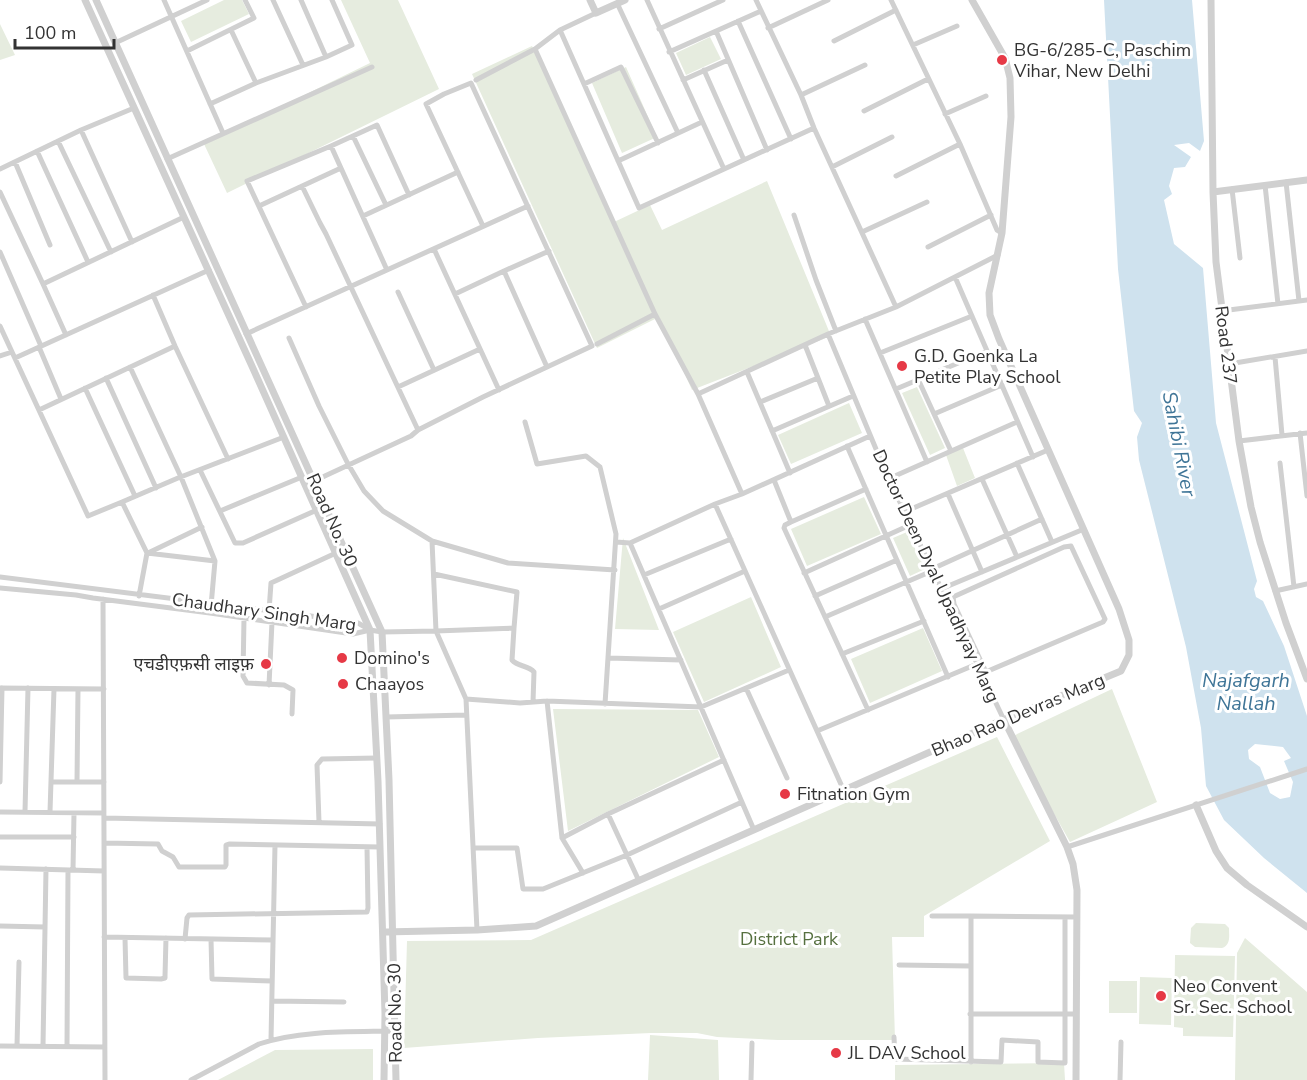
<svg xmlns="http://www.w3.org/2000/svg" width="1307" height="1080" font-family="'Nunito Sans','Noto Sans Devanagari',sans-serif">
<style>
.green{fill:#e6ecdf}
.water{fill:#cfe2ee;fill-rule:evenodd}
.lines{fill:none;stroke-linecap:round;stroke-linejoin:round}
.minor{stroke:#d0d0d0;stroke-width:5}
.tertiary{stroke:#d0d0d0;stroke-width:7}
.poi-dot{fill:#e63946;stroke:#fff;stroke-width:2}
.labels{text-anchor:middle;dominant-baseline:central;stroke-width:6;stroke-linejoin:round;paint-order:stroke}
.poi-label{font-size:18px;fill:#333;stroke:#fff;text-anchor:start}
.street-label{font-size:18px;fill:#333;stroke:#fff}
.park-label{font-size:18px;fill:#56703f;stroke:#fff}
.water-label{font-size:20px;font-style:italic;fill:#3f7597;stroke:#fff}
</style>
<rect width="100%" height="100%" fill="#fff"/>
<!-- green -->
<path class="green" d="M224 0H242L249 14 191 42 181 21Z
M341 0H398L439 89 227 193 204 144 370 63Z
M0 24 15 55 0 60Z
M710 37 721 59 686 75 676 53Z
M532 46 614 222 650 205 662 230 767 181 831 336 692 390 659 317 597 348 472 74Z
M626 67 657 137 622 153 592 83Z
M917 387 945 448 930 455 902 393Z
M849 403 862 433 791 464 778 435Z
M963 448 975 478 957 486 946 455Z
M864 497 881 534 807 566 791 529Z
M907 532 925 569 910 576 893 538Z
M623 538 659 630 615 629Z
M751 597 781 667 704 702 673 632Z
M923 628 942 671 870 703 851 659Z
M1112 689 1157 802 1070 842 1011 737Z
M553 709 698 710 719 757 568 831Z
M997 737 1050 841 924 916V937H892L895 1040H778L717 1037 697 1033H651L538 1038 404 1048 407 941 531 940Z
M1196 923 1225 924 1229 928C1229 936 1231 945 1222 948L1195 947 1190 943 1191 928Z
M1245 938 1307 992V1080H1235L1237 953Z
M1175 955 1235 956 1233 1037 1183 1036V1028L1174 1027Z
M1140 977 1172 978 1171 1025 1139 1024Z
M1109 981H1137V1013H1109Z
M650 1035 718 1040 719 1080H648Z
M373 1049V1080H218L275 1050Z
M1064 1063 1065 1080H895V1065Z"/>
<!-- water -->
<path class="water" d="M1104 0H1192L1204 141 1200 151 1189 143 1174 145 1191 157 1185 167 1174 168 1169 186 1172 194 1164 200 1174 244 1203 268 1216 423 1257 581 1254 589 1256 597 1263 601 1284 646 1307 716V893L1264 858 1224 820 1206 786 1201 728 1186 647 1139 460 1137 437 1142 423 1134 411 1118 269ZM1255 744 1283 747 1291 758 1284 761 1293 782 1290 797 1280 799 1270 793 1260 767 1249 759 1248 750Z"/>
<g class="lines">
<!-- minor -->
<path class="minor" d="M164 0 223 133
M273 0 303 65
M301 0 326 57
M647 0 724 169
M756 0 801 95 814 128 896 307
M891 0 960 144 997 230 1002 233
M617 3 678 133
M738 21 791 139
M768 28 828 0
M659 29 723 0
M231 30 256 83
M560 30 639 208 814 128
M716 31 767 150
M834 41 896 10
M115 43 207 0
M913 45 957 26
M535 49 655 314 698 394 742 494
M187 51 254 18 245 0
M669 52 761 11
M704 70 744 160
M476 80 535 49 560 30 596 13
M683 80 728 60
M584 84 621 67 658 143
M801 95 865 65
M210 104 256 83 326 57 352 45 332 0
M864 111 928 79
M945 114 986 96
M81 130 132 242
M353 136 386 205
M58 141 111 252
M331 146 377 125 409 195
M37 151 88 262
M167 159 372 67
M618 161 702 122
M15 162 50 245
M832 167 892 137
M0 169 81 130 134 108
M896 176 960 144
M1286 182 1299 301
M1265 185 1278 304
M302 186 320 223 326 234 418 430
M1232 189 1240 258
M0 192 43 284
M259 206 341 168
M794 215 816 280 836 331
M363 216 458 172
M862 232 927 202
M928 247 991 215
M434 249 499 390
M0 252 41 346
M955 277 1033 457
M398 292 434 370
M455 294 504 271
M153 295 175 346 228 459
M306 307 247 181 331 146 387 270
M1221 311 1307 300
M865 319 927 462
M0 326 88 516 122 502 147 553 139 596
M246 334 528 206
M828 334 886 473 1004 720
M66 335 43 284 184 217
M289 338 319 406 348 464 364 491 383 511 432 541 508 563 615 570
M597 344 655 314
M805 345 829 406
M39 347 61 399
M880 353 972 316
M0 356 12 352
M1275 357 1282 435
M15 358 209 270
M1229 364 1307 351
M130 367 181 477 215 561 211 606
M547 367 504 271 549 251
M747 372 790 473
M106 378 156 488
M918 379 951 451
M398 387 480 349
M85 388 135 496
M896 389 987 351
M698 394 828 334 896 307 998 255
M760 402 818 378
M39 410 175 346
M934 414 1002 385
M525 422 537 464 586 456 600 467 616 534 605 704
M772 431 853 396
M1300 433 1307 496
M1239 441 1307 433
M847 446 948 677
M1017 463 1052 542
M1280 463 1294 587
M200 470 235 543H243L317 510
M888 479 1017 422
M982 479 1017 557
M774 480 791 522
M314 481 411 436 418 430 483 397 592 346 471 83 444 94 426 104 483 226
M866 489 791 522 785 525 784 528 868 710
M948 494 982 572
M122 502 178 478 284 437
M715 504 844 791
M220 511 302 477
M904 512 1048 450
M432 541 436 631 466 699 477 930
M616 542 630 543 715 504 742 494 870 436
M630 543 754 830
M147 553 215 561
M148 553 202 527
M932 569 1042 519
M804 573 910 525
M434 574 517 592 514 628
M644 575 731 539
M0 577 304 615 358 623 370 630
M0 588 76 595 93 598 210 613 353 634 370 630 382 632 436 631 514 628 512 660C518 667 528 665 534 672L533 702
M941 589 1084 529
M1275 591 1307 584
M815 596 897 560
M103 599 105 1080
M659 609 745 571
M269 611 271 583 336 553
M825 617 932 571
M244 618 243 676 247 683 284 685 293 690 292 714
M842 654 924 621
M608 658 681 660
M981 674 1103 622 1105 619 1071 546 1064 547 953 597 954 604 986 672
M269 685 272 622
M0 688 104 689
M746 688 787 778
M466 699 520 703 547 701 701 707 789 670
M547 701 562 838 583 873
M386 717 466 715
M817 731 977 664
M0 782 2 688
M51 782H104
M77 782 78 689
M0 812 104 813
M25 812 28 688
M50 812 54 689
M608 814 639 881
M104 818 380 824
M319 822 317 765 322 759 377 758
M0 837H74
M562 838 608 814 724 760
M104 843 158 844 162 851 173 857 179 867H225L226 865V845L229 844 380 847
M1067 847 1307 769
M473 848H517L523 889H543L627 855 742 802
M0 868 104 871
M73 870 74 813
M932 916H971
M0 926 45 927
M104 937 273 940
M125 938 126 978 161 979 165 978V976L166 938
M185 939 187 918 189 915 367 912 368 908 367 847
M211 939 212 979 272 981
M899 965 970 966
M272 1001 344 1002
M970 1014H1076
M894 1037 895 1059 1001 1062 1002 1040 1038 1042V1062L1065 1063V917
M271 1040 275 845
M0 1046 105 1047
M17 1046 19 962
M43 1046 46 869
M67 1047 68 870
M971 1062V916L1077 917
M191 1080 259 1044C300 1030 352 1032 395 1031
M751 1080 752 1043
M1120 1080 1121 1042"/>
<!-- tertiary -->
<path class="tertiary" d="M85 0 251 364 370 630 378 781 385 1014 384 1080
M96 0 382 632 389 780 396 1080
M590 0 596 13 625 0
M1211 0 1213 192 1216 262 1239 441 1251 507 1260 542 1286 623 1307 679
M1213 192 1307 180
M1004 720 1067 847 1073 864 1077 890 1076 1080
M1196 805 1216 851 1227 868 1247 885 1307 927
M383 932 477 930 536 926 998 722 1121 671 1129 655V640L1119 609 999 339 990 315 989 293 1002 233 1011 117 1010 78 1005 58 972 0"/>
</g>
<!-- markers -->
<g class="poi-dot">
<circle cx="1002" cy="60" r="6"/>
<circle cx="902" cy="366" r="6"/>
<circle cx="342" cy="658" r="6"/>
<circle cx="266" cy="664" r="6"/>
<circle cx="343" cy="684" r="6"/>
<circle cx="785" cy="794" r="6"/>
<circle cx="1161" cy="996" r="6"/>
<circle cx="836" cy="1053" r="6"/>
</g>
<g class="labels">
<!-- poi labels -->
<g class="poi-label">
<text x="1014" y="50">BG-6/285-C, Paschim<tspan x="1014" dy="21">Vihar, New Delhi</tspan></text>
<text x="914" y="356">G.D. Goenka La<tspan x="914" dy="21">Petite Play School</tspan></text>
<text x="354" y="658">Domino's</text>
<text x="254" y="664" text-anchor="end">एचडीएफ़सी लाइफ़</text>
<text x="355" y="684">Chaayos</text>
<text x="797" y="794">Fitnation Gym</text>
<text x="1173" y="986">Neo Convent<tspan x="1173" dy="21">Sr. Sec. School</tspan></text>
<text x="848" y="1053">JL DAV School</text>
</g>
<!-- street labels -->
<g class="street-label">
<text transform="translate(1226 345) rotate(83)">Road 237</text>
<text transform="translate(332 520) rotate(66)">Road No. 30</text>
<text transform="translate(936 576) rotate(65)">Doctor Deen Dyal Upadhyay Marg</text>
<text transform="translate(264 612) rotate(8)">Chaudhary Singh Marg</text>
<text transform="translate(1018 715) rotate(-23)">Bhao Rao Devras Marg</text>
<text transform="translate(395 1013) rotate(-91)">Road No. 30</text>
</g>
<!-- park labels -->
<g class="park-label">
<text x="789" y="939">District Park</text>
</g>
<!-- water labels -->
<g class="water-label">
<text transform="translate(1179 444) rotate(79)">Sahibi River</text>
<text x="1246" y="680">Najafgarh<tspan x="1246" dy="23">Nallah</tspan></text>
</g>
</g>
<!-- scale -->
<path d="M15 39v9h99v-9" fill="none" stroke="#333333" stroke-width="3"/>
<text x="24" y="39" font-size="18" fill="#333333" stroke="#ffffff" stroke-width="4.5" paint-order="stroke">100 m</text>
</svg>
